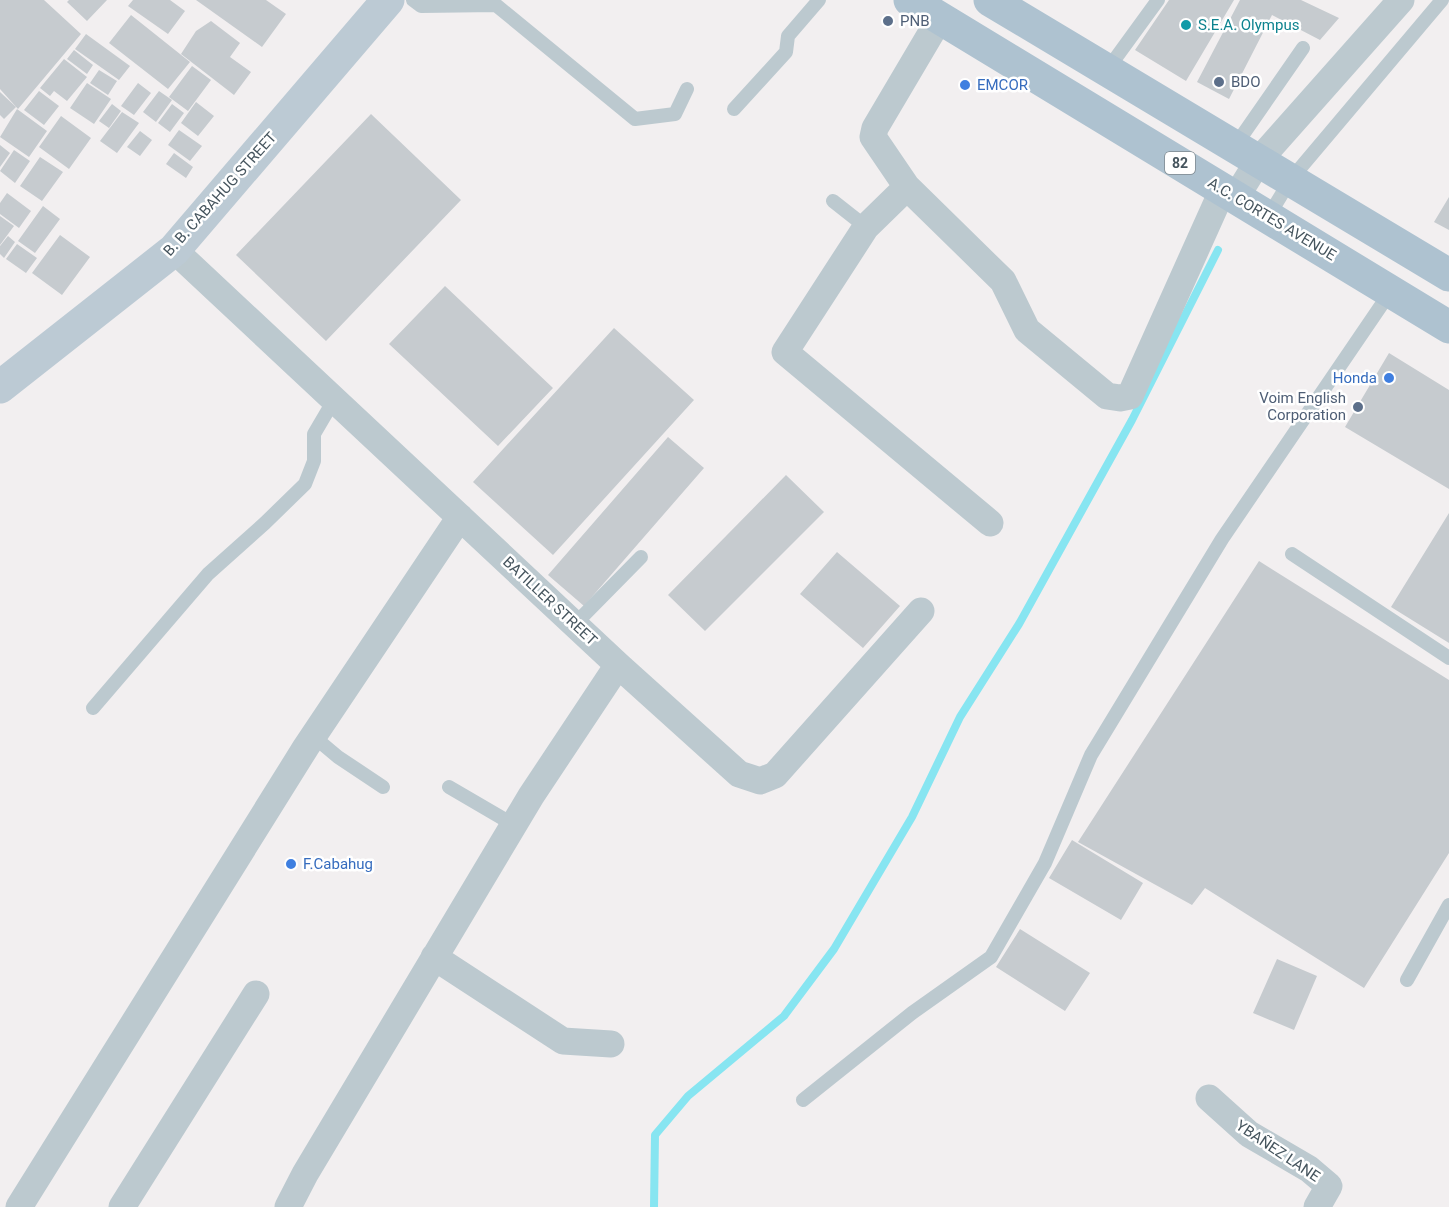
<svg xmlns="http://www.w3.org/2000/svg" width="1449" height="1207" font-family="Roboto,sans-serif">
<style>
.lines{fill:none;stroke-linecap:round;stroke-linejoin:round}
.stream{stroke:#87e5f1;stroke-width:8}
.building{fill:#c6cbcf}
.lane{stroke:#bcc9cf;stroke-width:14}
.street{stroke:#bcc9cf;stroke-width:27}
.secondary{stroke:#bccad4;stroke-width:33}
.primary{stroke:#aec2d0;stroke-width:33}
.service-dot{fill:#5c6f8a;stroke:#fff;stroke-width:2}
.culture-dot{fill:#0f9aa8;stroke:#fff;stroke-width:2}
.shop-dot{fill:#3f7fe0;stroke:#fff;stroke-width:2}
.labels{text-anchor:middle;dominant-baseline:central;stroke-width:5;stroke-linejoin:round;paint-order:stroke}
.shield{fill:#fff;stroke:#7e888e;stroke-width:1.5}
.shield-label{font-size:14px;font-weight:bold;fill:#46555e}
.service-label{font-size:15px;fill:#4e5e75;stroke:#fff;text-anchor:start}
.culture-label{font-size:15px;fill:#0d838f;stroke:#fff;text-anchor:start}
.shop-label{font-size:15px;fill:#366cbe;stroke:#fff;text-anchor:start}
.street-label{font-size:15px;fill:#46555e;stroke:#fff}
</style>
<rect width="100%" height="100%" fill="#f2eff0"/>
<g class="lines">
<!-- stream -->
<path class="stream" d="M654 1207 655 1135 688 1096 784 1016 834 949 912 817 960 717 1019 624 1132 420 1218 250"/>
</g>
<!-- building -->
<path class="building" d="M0 0H44L81 34 18 109 0 89Z
M69 0H107L87 21 67 2Z
M133 0H170L185 11 168 34 128 6Z
M196 0H266L286 14 262 47Z
M1169 0H1234L1186 81 1135 50Z
M1240 0H1301L1339 18 1320 40 1272 15 1229 99 1197 82Z
M131 15 190 62 168 89 109 43Z
M211 21 240 43 230 57 251 72 234 95 181 54 196 31Z
M86 34 130 66 119 80 75 49Z
M74 50 93 65 87 74 67 59Z
M64 59 87 77 67 101 54 91 50 96 40 88Z
M192 66 211 80 188 111 169 97Z
M99 70 117 81 108 95 90 83Z
M87 83 111 99 94 124 70 108Z
M138 83 151 93 134 115 121 106Z
M39 91 59 106 44 125 24 110Z
M159 91 172 100 156 122 143 112Z
M0 92 16 107 4 119 0 115Z
M196 102 214 116 198 136 181 123Z
M112 104 121 111 109 128 99 121Z
M172 104 184 113 170 132 158 123Z
M17 109 47 131 29 157 0 137Z
M122 112 139 123 117 153 100 141Z
M371 114 461 200 326 341 236 255Z
M61 116 91 138 69 169 39 147Z
M179 130 202 146 190 161 168 145Z
M140 131 152 140 140 156 127 147Z
M0 145 10 153 0 167Z
M14 150 30 161 15 183 0 171Z
M174 153 193 167 186 178 166 164Z
M40 157 63 172 42 201 20 186Z
M7 193 31 211 19 228 0 214V203Z
M1449 197V230L1434 222Z
M43 206 60 219 35 253 18 241Z
M0 216 14 226 0 245Z
M60 235 90 257 62 295 32 273Z
M8 236 15 242 4 258 0 254V246Z
M17 244 37 258 26 273 6 259Z
M445 286 553 388 498 446 389 344Z
M614 328 694 400 553 555 473 482Z
M1389 353 1449 390V489L1345 427Z
M668 437 704 468 584 606 548 575Z
M786 475 824 512 705 631 668 595Z
M1449 513V643L1391 607Z
M837 552 900 606 863 648 800 594Z
M1259 561 1449 680V853L1364 988 1205 888 1192 905 1078 842Z
M1072 840 1143 883 1121 920 1049 878Z
M1020 929 1090 973 1065 1011 996 967Z
M1277 959 1317 976 1294 1030 1253 1013Z"/>
<g class="lines">
<!-- lane -->
<path class="lane" d="M413 0 421 6 496 5 635 119 675 114 687 89
M1107 70 1158 0
M734 109 786 52 788 36 819 0
M1235 146 1303 48
M833 201 866 227
M1268 217 1291 179 1442 0
M1292 554 1449 658
M575 624 641 557
M93 708 208 574 265 523 305 484 314 461V434L334 400
M313 736 338 757 383 787
M449 787 514 825
M1407 980 1449 905
M803 1100 912 1013 991 957 1045 863 1091 755 1222 539 1391 291"/>
<!-- street -->
<path class="street" d="M940 18 875 128 873 137 907 187 1003 281 1027 330 1107 396 1120 398 1130 396 1223 189
M907 187 866 227 785 352 990 523
M1236 197 1259 160 1401 0
M174 250 618 665 739 774 760 781 775 775 921 611
M434 957 563 1041 611 1044
M1209 1098 1249 1134 1309 1169 1329 1186 1317 1207
M19 1207 306 747 460 517
M122 1207 256 994
M288 1207 305 1174 531 796 618 665"/>
<!-- secondary -->
<path class="secondary" d="M0 387 174 250 388 0"/>
<!-- primary -->
<path class="primary" d="M910 0 1449 327
M990 0 1449 275"/>
</g>
<!-- markers -->
<g class="service-dot">
<circle cx="888" cy="21" r="6"/>
<circle cx="1219" cy="82" r="6"/>
<circle cx="1358" cy="407" r="6"/>
</g>
<circle class="culture-dot" cx="1186" cy="25" r="6"/>
<g class="shop-dot">
<circle cx="965" cy="85" r="6"/>
<circle cx="1389" cy="378" r="6"/>
<circle cx="291" cy="864" r="6"/>
</g>
<g class="labels">
<!-- shield labels -->
<rect class="shield" x="1165" y="152" width="30" height="22" rx="4.5"/>
<g class="shield-label">
<text x="1180" y="163">82</text>
</g>
<!-- service labels -->
<g class="service-label">
<text x="900" y="21">PNB</text>
<text x="1231" y="82">BDO</text>
<text x="1346" y="398" text-anchor="end">Voim English<tspan x="1346" dy="17">Corporation</tspan></text>
</g>
<!-- culture labels -->
<g class="culture-label">
<text x="1198" y="25">S.E.A. Olympus</text>
</g>
<!-- shop labels -->
<g class="shop-label">
<text x="977" y="85">EMCOR</text>
<text x="1377" y="378" text-anchor="end">Honda</text>
<text x="303" y="864">F.Cabahug</text>
</g>
<!-- street labels -->
<g class="street-label">
<text transform="translate(220 194) rotate(-48)">B. B. CABAHUG STREET</text>
<text transform="translate(1272 219) rotate(31)">A.C. CORTES AVENUE</text>
<text transform="translate(550 601) rotate(43)">BATILLER STREET</text>
<text transform="translate(1278 1151) rotate(34)">YBAÑEZ LANE</text>
</g>
</g>
</svg>
